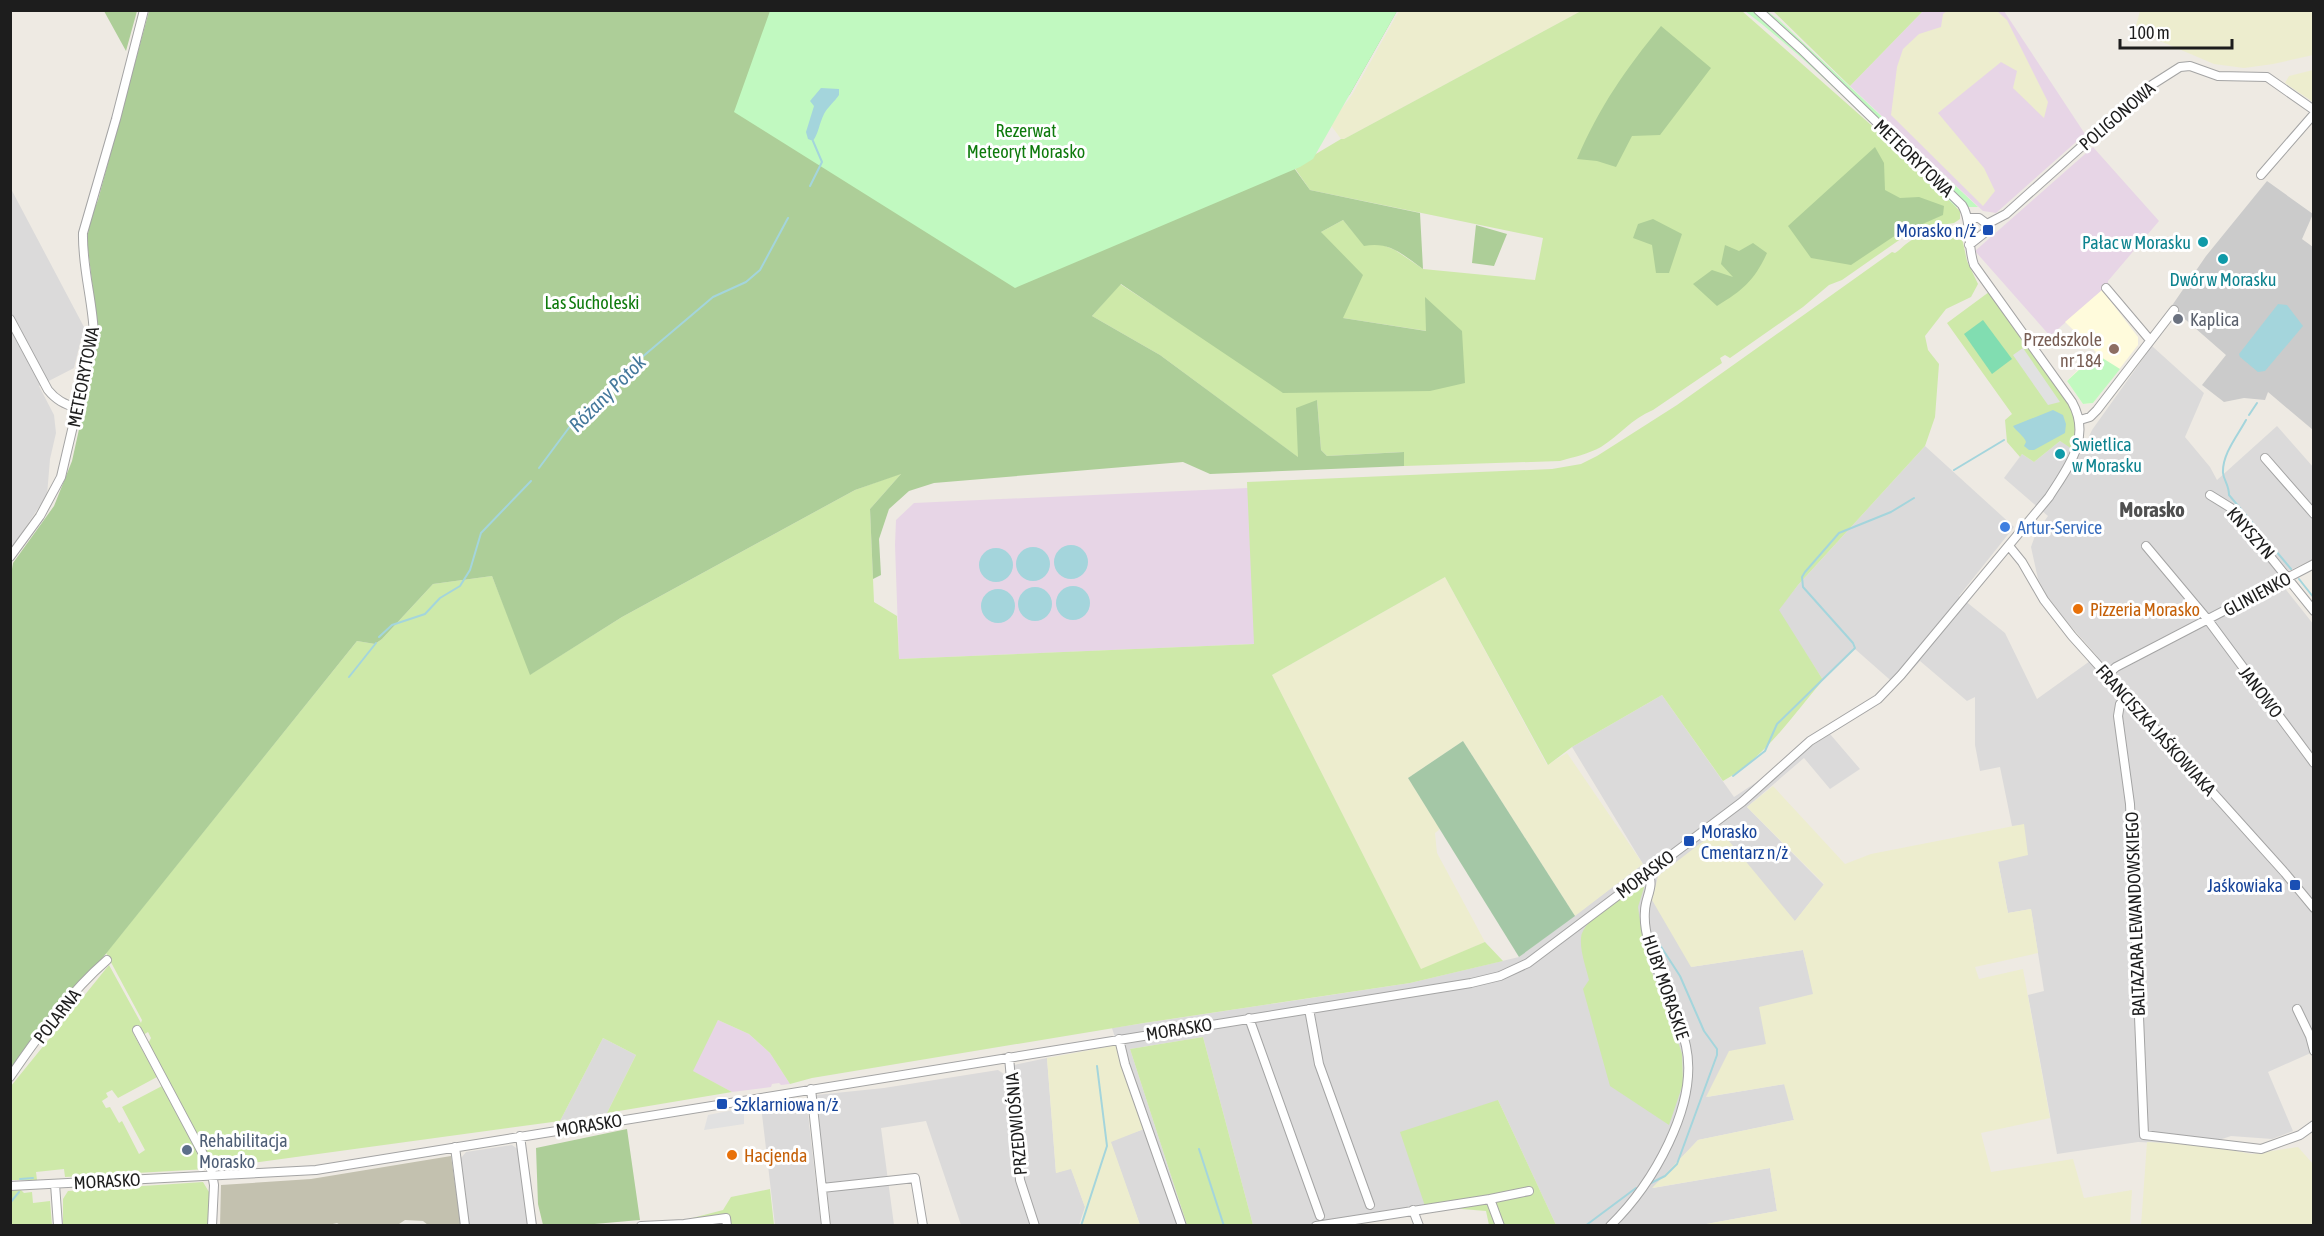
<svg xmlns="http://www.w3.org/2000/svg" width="2324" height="1236" font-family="'Asap Condensed',sans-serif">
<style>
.residential{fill:#dbdada}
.industrial{fill:#e7d5e6}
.education{fill:#fffbdc}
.religious{fill:#cbcbcb}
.construction{fill:#c3c1af}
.farmland{fill:#ededce}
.grass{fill:#cee9a9}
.forest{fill:#adce98}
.cemetery{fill:#a4c7a6}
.park{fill:#c1f9c0}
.pitch{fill:#81ddb1}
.parking{fill:#e1e1e1}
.water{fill:#a4d5dc}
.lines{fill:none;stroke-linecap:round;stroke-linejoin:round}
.stream{stroke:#a4d5dc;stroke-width:2}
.minor-casing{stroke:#a4a4a4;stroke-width:10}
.minor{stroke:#fff;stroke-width:8}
.transit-dot{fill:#1a4fb4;stroke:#fff;stroke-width:2}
.culture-dot{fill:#0f9aa8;stroke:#fff;stroke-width:2}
.worship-dot{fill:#6b7280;stroke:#fff;stroke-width:2}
.education-dot{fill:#8d6e63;stroke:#fff;stroke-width:2}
.shop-dot{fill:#3f7fe0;stroke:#fff;stroke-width:2}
.food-dot{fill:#e8710a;stroke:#fff;stroke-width:2}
.service-dot{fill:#5c6f8a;stroke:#fff;stroke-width:2}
.labels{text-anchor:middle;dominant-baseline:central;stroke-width:6;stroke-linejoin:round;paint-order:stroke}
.street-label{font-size:18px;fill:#1d1d1d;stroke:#fff}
.park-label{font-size:18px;fill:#0e7a0c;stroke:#fff}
.transit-label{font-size:18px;fill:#164399;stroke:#fff;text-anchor:end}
.culture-label{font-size:18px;fill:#0d838f;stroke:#fff;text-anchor:end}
.worship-label{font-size:18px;fill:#5b616d;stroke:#fff;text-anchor:start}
.education-label{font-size:18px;fill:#785e54;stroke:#fff;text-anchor:end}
.shop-label{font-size:18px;fill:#366cbe;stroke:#fff;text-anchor:start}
.food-label{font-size:18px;fill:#c56008;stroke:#fff;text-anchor:start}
.service-label{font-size:18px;fill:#4e5e75;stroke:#fff;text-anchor:start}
.water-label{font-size:20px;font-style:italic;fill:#45799c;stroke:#fff}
.quarter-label{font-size:21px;font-weight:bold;fill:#505050;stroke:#fff}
</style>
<rect width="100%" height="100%" fill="#eeeae3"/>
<!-- residential -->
<path class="residential" d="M10 187 84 327 74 368 39 386 54 415 56 433 50 459 47 495 11 549Z
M2152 346 2204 393 2185 437 2210 467 2217 480 2277 426 2314 468 2313 559 2276 577 2314 625 2313 1052 2268 1072 2293 1131 2272 1139 2231 1136 2204 1145 2138 1142 2057 1154 2028 995 2044 991 2031 909 2008 913 1998 861 2024 825 2012 826 2000 767 1980 771 1975 745V697L1967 701 1920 661 1897 686 1855 649 1823 680 1778 610 1798 585 1925 446 2014 527 1959 596 2005 633 2037 699 2097 656 2068 623 2047 596 2038 579 2031 547 2036 533 2048 516 2004 478 2022 454 2034 462 2060 441 2081 454 2092 430Z
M1662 695 1734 797 1830 734 1860 769 1830 789 1804 758 1747 807 1824 885 1795 921 1691 967 1803 950 1814 994 1766 1044 1707 1097 1785 1084 1794 1120 1698 1140 1653 1188 1770 1168 1777 1211 1701 1225H1556L1498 1100 1425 1206 1316 1225H1253L1203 1037 1130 1049 1187 1225H1140L1110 1141 1144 1129 1112 1028 1410 983 1519 957 1643 864 1572 747Z
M603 1038 636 1055 607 1113 560 1121Z
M1047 1058 1056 1173 1071 1168 1085 1207 1079 1225H961L926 1121 881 1128 894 1225H831L816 1095 884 1088 998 1070 1004 1074 1014 1065Z
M801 1101 807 1106 821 1225H775L761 1106Z
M512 1145 519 1150 529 1225H469L461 1158 466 1152Z"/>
<!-- industrial -->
<path class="industrial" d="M1923 11H2004L2085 134 1996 213 1983 211 1850 86Z
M2093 147 2159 221 2108 281V285L2050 336 1975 251Z
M1248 488 1255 644 899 659 895 545 896 520 914 503Z
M718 1020 749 1034 770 1053 790 1084 781 1085 779 1083 772 1084 771 1087 732 1092 692 1071Z"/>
<!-- education -->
<path class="education" d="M2102 290 2138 337V345L2093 403 2083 404 2067 381 2096 352 2065 322Z"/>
<!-- religious -->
<path class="religious" d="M2267 181 2313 214 2302 239 2313 247V430L2268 392 2265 400 2244 398 2224 402 2202 385 2226 355 2171 307 2206 256Z"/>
<!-- construction -->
<path class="construction" d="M451 1156 461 1225H428L423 1221 405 1220 396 1226H342L337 1223 324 1226H220L221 1185 311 1179Z"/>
<!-- farmland -->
<path class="farmland" d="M1948 10 1997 11 2007 20 2048 102 2044 118 2013 88 2017 71 2001 62 1938 113 1984 168 1995 191 1983 206 1891 115 1897 67 1903 49 1919 34 1941 27 1943 14Z
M1399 11H1581L1344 139H1341L1330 124 1352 95Z
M2140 11H2313V55L2273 64 2244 68 2214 64 2160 41 2136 26Z
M2313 70H2314L2313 102 2285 83 2289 76Z
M1445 577 1547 765 1567 753 1643 864 1575 916 1463 741 1408 778 1440 829 1435 833 1437 853 1485 942 1421 970 1272 675Z
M1773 786 1845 864 1871 854 2024 824 2028 855 1998 862 2008 913 2031 909 2038 953 1975 967 1979 979 2023 969 2050 1118 1981 1133 1991 1172 2073 1159 2084 1198 2132 1190 2130 1225H1701L1777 1211 1770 1168 1652 1188 1698 1140 1794 1120 1784 1084 1706 1097 1729 1051 1766 1044 1759 1007 1813 994 1803 950 1691 967 1652 900 1658 876 1719 829 1795 921 1824 884 1747 807Z
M1117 1045 1144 1129 1111 1142 1140 1225H1081L1085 1207 1071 1169 1056 1173 1047 1058Z
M2147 1142 2204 1145 2252 1154 2298 1147 2313 1164V1225L2141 1226Z"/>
<!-- grass -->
<path class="grass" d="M1581 11H1742L1870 124 1960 211V219L1954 223 1915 229 1842 280 1829 285 1803 307 1730 358 1725 355 1720 358 1722 363 1653 410C1631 419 1620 435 1601 447 1588 454 1574 457 1560 461L1404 466 1403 452 1327 456 1321 450 1317 400 1299 458 1160 355 1092 316 1120 284 1174 319 1430 391 1425 297 1427 331 1343 318 1321 232 1343 220 1364 245 1378 243 1395 250 1423 269 1535 280 1543 238 1310 190 1294 167 1341 139H1344Z
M1773 11H1923L1850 86Z
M1948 231 1957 233 1962 238 1967 261 1978 284 1971 297 1946 309 1925 336 1928 350 1939 364 1935 417 1925 446 1798 585 1779 610 1823 680C1793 715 1764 759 1723 781L1662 695 1572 747 1548 765 1445 577 1272 675 1421 969 1485 942 1503 961 1410 983 1144 1023 812 1078 790 1084 770 1053 749 1034 718 1020 693 1071 732 1092 607 1113 636 1055 603 1038 560 1121 215 1168 148 1044 151 1038 148 1032 143 1035 138 1026 133 1033 157 1077 118 1098 112 1090 106 1093 108 1097 102 1101 106 1108 110 1107 119 1123 122 1121 139 1154 145 1150 122 1107 162 1086 207 1169 65 1177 64 1169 36 1172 37 1180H11V1086L109 965 141 1023 142 1020 106 953 357 641 375 644 382 639 433 584 492 576 531 674 622 617 855 490 902 473 870 509 874 602 897 616 899 659 1254 644 1247 482 1552 469 1581 464 1597 456 1677 405 1892 252 1895 253C1900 250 1902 247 1906 244 1918 234 1933 233 1948 231Z
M1989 292 2059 388 2075 414 2076 432 2072 449 2060 441 2034 462 2022 454 2020 457 2007 442 2005 420 2012 414 1947 323Z
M1643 880 1646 881 1638 907 1641 928 1650 968 1667 1008 1682 1054 1683 1084 1669 1125 1610 1086 1583 989 1589 980C1586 967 1580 952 1581 938 1582 919 1628 892 1643 880Z
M1203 1037 1253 1225H1187L1130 1049Z
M1498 1100 1556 1225H1489L1486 1211 1425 1206 1400 1132Z
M203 1182 209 1192V1225H63V1199L68 1191Z
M20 1189 24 1193 32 1192 33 1203 50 1201 52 1225 11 1226V1190Z
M770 1189 774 1225 662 1226 723 1210 731 1197Z"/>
<!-- forest -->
<path class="forest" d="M104 11H137L126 51Z
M149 11H1397L1350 94 1321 128 1294 168 1310 190 1420 213 1423 269C1403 255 1390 241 1364 246L1343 220 1321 232 1363 275 1343 318 1426 331 1425 297 1462 331 1465 383 1430 391 1283 393 1121 284 1092 316 1160 355 1298 457 1296 408 1317 400 1321 450 1327 456 1404 452V466L1210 474 1183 462 934 483 909 491 889 509 879 539 881 575 873 579 870 509 901 474 855 490 622 617 530 675 492 576 433 584 382 639 375 644 357 641 11 1072V575L13 563 54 506 72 461 95 357 98 331 87 241 90 219 98 200Z
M1661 26 1711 68 1660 135 1632 136 1616 167 1597 161 1577 159C1600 106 1625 70 1661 26Z
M1875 147 1884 163 1885 190 1900 198 1919 197 1944 206 1943 215 1893 237 1851 265 1811 258 1788 226Z
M1653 219 1682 234 1669 273H1656L1652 245 1633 238 1638 224Z
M1476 225 1507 234 1494 266 1472 263Z
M1753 243 1767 253C1754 281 1743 290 1717 306L1693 284 1712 270 1733 277 1721 264 1725 245 1739 251Z
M627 1129 640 1220 583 1225H543L538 1204 536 1148Z"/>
<!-- cemetery -->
<path class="cemetery" d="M1463 741 1575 916 1519 957 1408 778Z"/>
<!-- park -->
<path class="park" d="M770 11H1397L1313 159 1300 167 1015 288 734 112Z
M1745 11H1767L1779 20 1978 207H1956C1887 141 1821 69 1745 11Z
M2096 354 2120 369 2093 403 2083 404 2067 381Z"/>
<!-- pitch -->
<path class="pitch" d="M1983 320 2012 359 1992 374 1964 334Z"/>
<!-- parking -->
<path class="parking" d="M2023 348 2060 402 2048 405 2013 355Z
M744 1108V1124L704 1130 708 1115Z"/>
<!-- water -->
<path class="water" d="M821 88 839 89V95C835 101 827 108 824 114 819 124 819 132 813 141L808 139 806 132 814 106 810 101Z
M2278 304 2287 305 2303 326 2265 371 2258 372 2240 357 2239 354Z
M2053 410 2063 415 2066 424 2065 433 2034 450H2029L2024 446 2026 442C2024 436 2017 432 2013 426Z
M1054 562a17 17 0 1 1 34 0a17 17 0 1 1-34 0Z
M1016 564a17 17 0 1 1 34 0a17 17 0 1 1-34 0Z
M979 565a17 17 0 1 1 34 0a17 17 0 1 1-34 0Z
M1056 603a17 17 0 1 1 34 0a17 17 0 1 1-34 0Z
M1018 604a17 17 0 1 1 34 0a17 17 0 1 1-34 0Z
M981 606a17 17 0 1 1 34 0a17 17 0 1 1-34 0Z"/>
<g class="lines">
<!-- stream -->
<path class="stream" d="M810 186 822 162 813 141
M2249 415 2257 403
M2246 420C2238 435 2222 454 2223 473 2224 481 2229 485 2229 495L2291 569
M539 468 571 425 592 411 621 375 713 297 746 282 760 270 788 218
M1954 470 2004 440
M2299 579 2314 598
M379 637 392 625 425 614 440 598 460 586 470 570 481 533 531 481
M349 677 376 643
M1733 776 1765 751 1777 724 1855 648 1853 643 1803 587 1802 577 1805 572 1839 533 1891 512 1914 498
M1199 1149 1224 1226
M20 1179 33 1178
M1651 1183 1665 1176 1677 1164 1717 1055V1049L1704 1031 1680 976 1656 939
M10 1203 19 1192
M1081 1226 1107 1146 1097 1066
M1585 1226 1636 1188"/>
<!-- minor casing -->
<g class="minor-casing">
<path id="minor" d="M2261 175 2314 114
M1967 218H1979L1987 224 1988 230 1969 245
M1987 224 2006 214 2147 88 2180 67 2190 66 2218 76 2267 77 2314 110
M2106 288 2150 340
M10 319 48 390C56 400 64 404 77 408
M2080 420 2090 417 2097 410 2174 310
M2265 458 2314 514
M2210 495 2231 508 2314 611
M2009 546 2022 562 2044 600 2072 636 2285 873 2314 908
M2146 546 2208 620 2314 763
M10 557 40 516 61 477 94 336C93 301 82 268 83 233L116 119 144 10
M2107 675 2116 667 2314 564
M2126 697 2120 704 2118 716 2130 804 2144 1135 2261 1149 2300 1135 2314 1125
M1309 1009 1319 1064 1370 1205
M2297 1009 2310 1036 2314 1051
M1249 1018 1320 1216
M137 1030 211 1169 214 1185 212 1226
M1119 1039 1125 1064 1182 1226
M1009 1057 1020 1180 1035 1226
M10 1077C38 1036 70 992 107 960
M811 1089 826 1226
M520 1136 532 1226
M455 1147 465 1226
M55 1184 58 1226
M10 1186 316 1170 1471 983 1500 976 1528 963 1742 802 1810 741 1878 699 1901 675 2049 497C2068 467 2092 438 2072 402L1974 265C1967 246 1972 221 1962 205L1801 49 1758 10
M822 1188 915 1178 923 1226
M1490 1199 1529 1191
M1413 1210 1419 1226
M641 1226 684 1224 726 1218 727 1226
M1316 1226 1490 1199 1500 1226
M1610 1226C1652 1185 1699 1106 1686 1046 1678 1010 1657 979 1649 943 1646 933 1644 922 1645 911 1645 897 1656 885 1647 872"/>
</g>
<!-- minor -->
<use href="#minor" class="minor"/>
</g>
<!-- markers -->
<g class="transit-dot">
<rect x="1982" y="224" width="12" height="12" rx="3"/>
<rect x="1683" y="835" width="12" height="12" rx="3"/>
<rect x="2289" y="879" width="12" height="12" rx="3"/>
<rect x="716" y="1098" width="12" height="12" rx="3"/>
</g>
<g class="culture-dot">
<circle cx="2203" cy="242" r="6"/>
<circle cx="2223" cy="259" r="6"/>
<circle cx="2060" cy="454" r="6"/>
</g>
<circle class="worship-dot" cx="2178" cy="319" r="6"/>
<circle class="education-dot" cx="2114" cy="349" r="6"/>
<circle class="shop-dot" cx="2005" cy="527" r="6"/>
<g class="food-dot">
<circle cx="2078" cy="609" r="6"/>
<circle cx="732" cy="1155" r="6"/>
</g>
<circle class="service-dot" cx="187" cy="1150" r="6"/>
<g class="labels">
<!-- street labels -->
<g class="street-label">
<text transform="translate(2117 116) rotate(-41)">POLIGONOWA</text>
<text transform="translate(1914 158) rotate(44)">METEORYTOWA</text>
<text transform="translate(83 377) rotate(-79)">METEORYTOWA</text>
<text transform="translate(2251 533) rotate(49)">KNYSZYN</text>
<text transform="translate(2257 594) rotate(-28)">GLINIENKO</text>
<text transform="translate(2261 692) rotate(53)">JANOWO</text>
<text transform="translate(2156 730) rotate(48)">FRANCISZKA JAŚKOWIAKA</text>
<text transform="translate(1645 874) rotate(-37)">MORASKO</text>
<text transform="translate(2135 914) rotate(-92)">BALTAZARA LEWANDOWSKIEGO</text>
<text transform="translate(1666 987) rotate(71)">HUBY MORASKIE</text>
<text transform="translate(57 1016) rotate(-52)">POLARNA</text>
<text transform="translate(1179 1029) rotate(-9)">MORASKO</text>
<text transform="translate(1016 1124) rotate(-95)">PRZEDWIOŚNIA</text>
<text transform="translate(589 1125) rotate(-9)">MORASKO</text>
<text transform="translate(107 1181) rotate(-3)">MORASKO</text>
</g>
<!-- park labels -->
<g class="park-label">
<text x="1026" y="130">Rezerwat<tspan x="1026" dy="21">Meteoryt Morasko</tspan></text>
<text x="592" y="302">Las Sucholeski</text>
</g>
<!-- transit labels -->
<g class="transit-label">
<text x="1976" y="230">Morasko n/ż</text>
<text x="1701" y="831" text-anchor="start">Morasko<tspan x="1701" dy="21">Cmentarz n/ż</tspan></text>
<text x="2283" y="885">Jaśkowiaka</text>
<text x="734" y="1104" text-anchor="start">Szklarniowa n/ż</text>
</g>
<!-- culture labels -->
<g class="culture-label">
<text x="2191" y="242">Pałac w Morasku</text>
<text x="2223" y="279" text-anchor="middle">Dwór w Morasku</text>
<text x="2072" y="444" text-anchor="start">Swietlica<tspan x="2072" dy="21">w Morasku</tspan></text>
</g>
<!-- worship labels -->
<g class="worship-label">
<text x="2190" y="319">Kaplica</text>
</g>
<!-- education labels -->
<g class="education-label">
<text x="2102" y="339">Przedszkole<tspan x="2102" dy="21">nr 184</tspan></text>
</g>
<!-- shop labels -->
<g class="shop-label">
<text x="2017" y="527">Artur-Service</text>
</g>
<!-- food labels -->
<g class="food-label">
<text x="2090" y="609">Pizzeria Morasko</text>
<text x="744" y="1155">Hacjenda</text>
</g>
<!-- service labels -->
<g class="service-label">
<text x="199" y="1140">Rehabilitacja<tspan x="199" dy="21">Morasko</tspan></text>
</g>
<!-- water labels -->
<g class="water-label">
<text transform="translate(607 393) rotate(-45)">Różany Potok</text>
</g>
<!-- quarter labels -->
<g class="quarter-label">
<text x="2152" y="509">Morasko</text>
</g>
</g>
<!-- border -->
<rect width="2324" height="1236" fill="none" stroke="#1d1d1d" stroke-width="24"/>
<!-- scale -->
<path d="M2120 39v9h112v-9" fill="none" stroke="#1d1d1d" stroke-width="3"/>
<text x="2129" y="39" font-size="18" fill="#1d1d1d" stroke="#ffffff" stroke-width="4.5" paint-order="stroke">100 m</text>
</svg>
